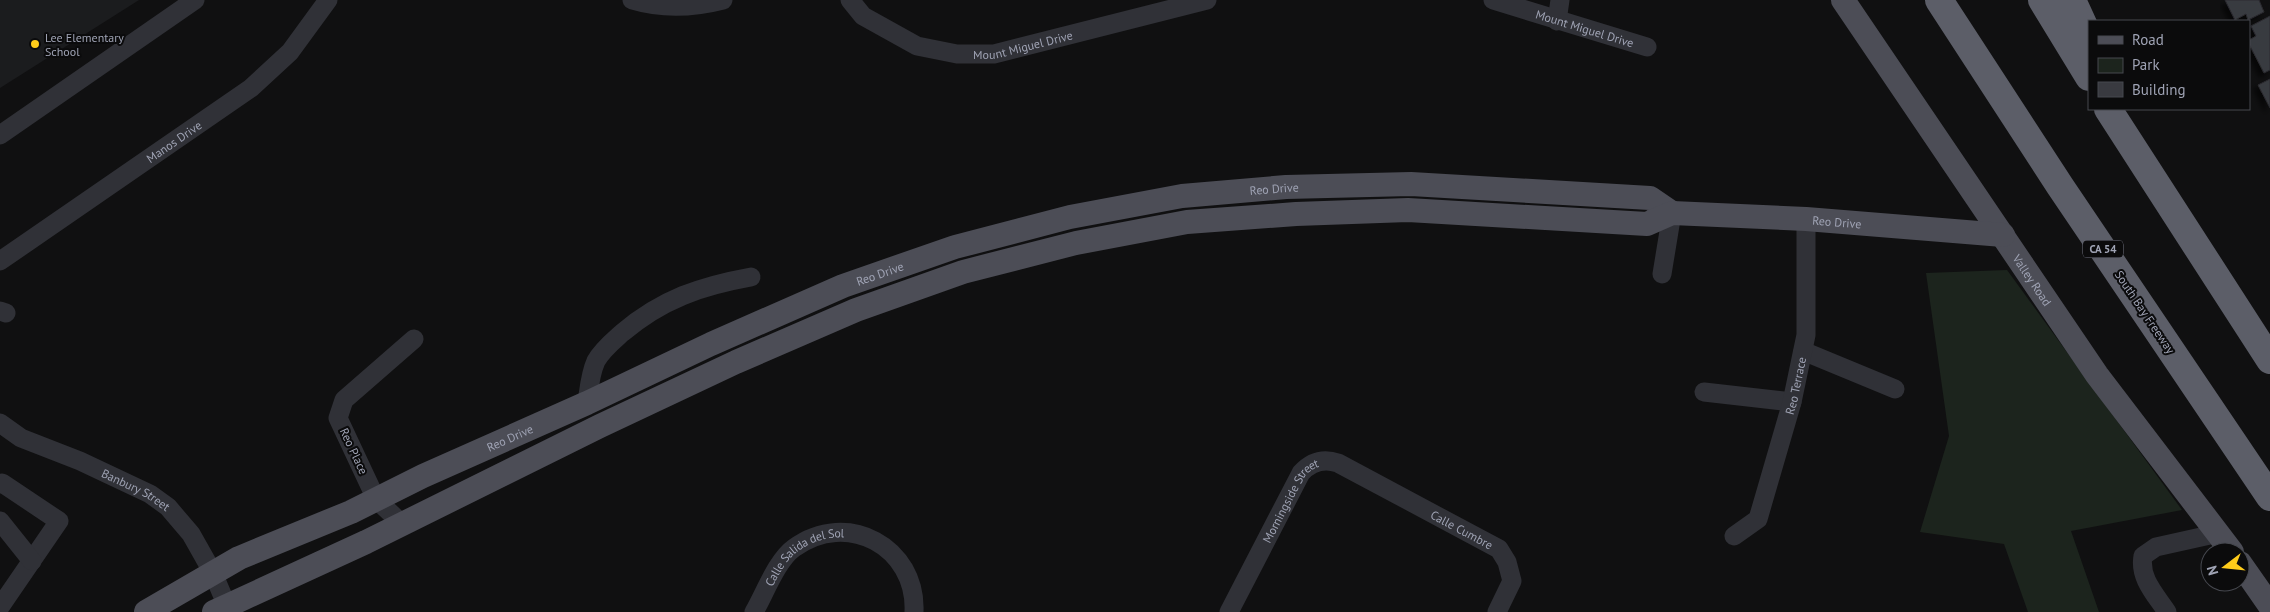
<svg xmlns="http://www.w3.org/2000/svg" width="2270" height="612" font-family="'PT Sans',sans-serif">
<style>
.built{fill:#1b1c1e}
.green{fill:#1c241d}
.building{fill:#393a40;stroke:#2a2a2e;filter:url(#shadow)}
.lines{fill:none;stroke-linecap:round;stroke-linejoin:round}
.minor{stroke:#303137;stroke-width:19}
.major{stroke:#4c4d56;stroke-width:24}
.highway{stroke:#5c5e68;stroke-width:28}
.poi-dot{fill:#ffcc1a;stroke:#0b0b0c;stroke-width:2}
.labels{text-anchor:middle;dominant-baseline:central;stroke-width:4;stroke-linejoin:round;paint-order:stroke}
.shield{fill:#0b0b0c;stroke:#737582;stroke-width:1}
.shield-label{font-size:11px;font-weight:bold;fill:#9fa3b4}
.street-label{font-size:12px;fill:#9fa3b4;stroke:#0b0b0c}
.poi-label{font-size:12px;fill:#9fa3b4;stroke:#0b0b0c;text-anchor:start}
</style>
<defs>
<filter id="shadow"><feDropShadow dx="-4.5" dy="4.5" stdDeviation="2.5" flood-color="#0009"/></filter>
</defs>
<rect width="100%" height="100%" fill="#101011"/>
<!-- built -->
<path class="built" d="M0 0H139L0 88Z"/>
<!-- green -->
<path class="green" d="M2007 270 2182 510 2071 531 2099 612H2028L2004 544 1920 532 1949 436 1926 273Z"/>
<!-- building -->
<path class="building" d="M2225 0H2259L2264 12 2248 20 2246 14 2235 20Z
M2270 16V70L2264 73 2249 44V40L2256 36 2251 26Z
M2270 79V108L2258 85Z"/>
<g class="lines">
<!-- minor -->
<g class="minor">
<path d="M632 0C662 9 692 8 723 0"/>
<path id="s1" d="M850 0 863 16 917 46 957 54H994L1207 0"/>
<path id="s2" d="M1493 0 1647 47"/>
<path d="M1557 21 1560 0"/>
<path d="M0 135 195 0"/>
<path id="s3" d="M0 261 251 88 290 52 328 0"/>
<path d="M1662 274 1672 213"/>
<path d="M0 311 6 313"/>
<path d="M1803 351 1895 389"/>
<path d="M1704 392 1792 402"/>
<path d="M587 403C589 389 590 374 596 361 602 350 613 341 622 333 662 299 701 286 751 277"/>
<path id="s4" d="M0 423 21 438 80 461 150 494 168 507 191 534 213 573 227 606"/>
<path d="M0 484 2 483 59 521 0 607"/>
<path d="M0 521 32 561"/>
<path d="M402 524 376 499 338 418 344 400 414 339"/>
<path id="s5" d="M1734 536 1758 519 1792 402 1806 335V219"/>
<path id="s6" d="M754 612C765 593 777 560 794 548 847 509 917 547 914 612"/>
<path id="s7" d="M1229 612 1301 473C1311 462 1323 458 1338 463L1499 549 1507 562 1512 581 1497 612"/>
<path d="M2167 612C2155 594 2139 578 2143 556L2156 547 2219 533"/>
</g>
<!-- major -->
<g class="major">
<path id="s8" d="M1843 0 2097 375 2232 552"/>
<path d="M2240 563 2270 606"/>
<path id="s9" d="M146 612 239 558 351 512 423 476 587 403 711 344 843 286 955 247 1070 217 1182 196 1286 187 1411 184 1650 198 1672 213"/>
<path id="s10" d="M214 612 366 542 600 426 736 362 856 310 963 272 1076 243 1187 222 1296 214 1408 210 1647 224 1672 213 1806 219 2003 235"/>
</g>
<!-- highway -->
<path class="highway" d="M1939 0 2060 186 2270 497
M2042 0 2089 77
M2072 0 2089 37
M2108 109 2270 360"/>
</g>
<!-- markers -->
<circle class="poi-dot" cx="35" cy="44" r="5"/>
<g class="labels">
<!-- shield labels -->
<rect class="shield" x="2083" y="240.5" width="40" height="17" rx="4"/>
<g class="shield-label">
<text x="2103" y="249">CA 54</text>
</g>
<!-- street labels -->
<g class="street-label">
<text stroke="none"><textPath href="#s2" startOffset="96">Mount Miguel Drive</textPath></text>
<text stroke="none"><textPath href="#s1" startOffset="190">Mount Miguel Drive</textPath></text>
<text stroke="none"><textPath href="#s3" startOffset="211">Manos Drive</textPath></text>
<text stroke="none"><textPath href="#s9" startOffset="1214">Reo Drive</textPath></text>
<text stroke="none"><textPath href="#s10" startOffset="1706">Reo Drive</textPath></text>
<text stroke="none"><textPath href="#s9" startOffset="809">Reo Drive</textPath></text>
<text stroke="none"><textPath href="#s8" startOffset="338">Valley Road</textPath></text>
<text transform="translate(2145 312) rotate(56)">South Bay Freeway</text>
<text stroke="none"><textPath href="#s5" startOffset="168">Reo Terrace</textPath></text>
<text stroke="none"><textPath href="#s9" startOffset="404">Reo Drive</textPath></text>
<text transform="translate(354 451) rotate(65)">Reo Place</text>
<text stroke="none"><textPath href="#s4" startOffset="152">Banbury Street</textPath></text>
<text stroke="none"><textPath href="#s7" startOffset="128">Morningside Street</textPath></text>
<text stroke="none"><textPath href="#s7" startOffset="338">Calle Cumbre</textPath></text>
<text stroke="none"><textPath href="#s6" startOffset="80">Calle Salida del Sol</textPath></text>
</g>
<!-- poi labels -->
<g class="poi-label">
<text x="45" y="37">Lee Elementary<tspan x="45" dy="14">School</tspan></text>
</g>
</g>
<!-- legend -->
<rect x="2088" y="20" width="162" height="90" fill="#0b0b0c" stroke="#46484f"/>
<rect x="2098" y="36" width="25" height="8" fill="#4c4d56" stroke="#46484f"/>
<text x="2132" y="45" font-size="15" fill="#9fa3b4">Road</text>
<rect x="2098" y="58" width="25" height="15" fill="#1c241d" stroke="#46484f"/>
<text x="2132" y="70" font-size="15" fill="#9fa3b4">Park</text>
<rect x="2098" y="82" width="25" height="15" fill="#393a40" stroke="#46484f"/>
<text x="2132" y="95" font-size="15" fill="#9fa3b4">Building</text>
<!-- north arrow -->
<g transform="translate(2225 567) rotate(254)"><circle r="24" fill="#0b0b0c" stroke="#46484f"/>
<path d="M0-4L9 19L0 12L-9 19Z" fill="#ffcc1a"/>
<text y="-8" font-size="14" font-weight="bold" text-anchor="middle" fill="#9fa3b4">N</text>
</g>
</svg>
